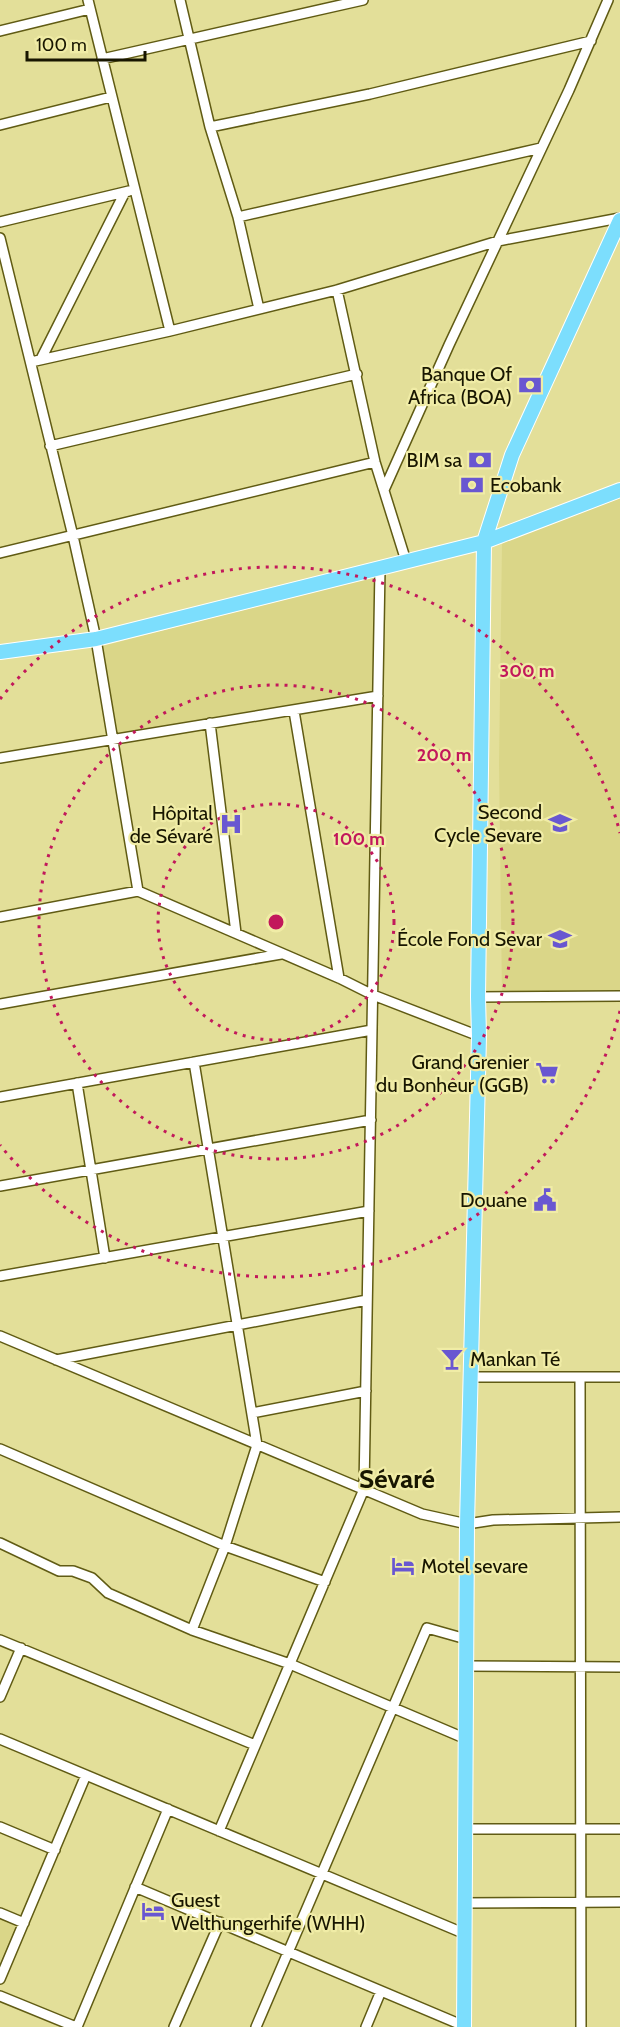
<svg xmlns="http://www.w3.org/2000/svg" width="620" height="2027" font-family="Cabin,sans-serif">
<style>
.built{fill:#dad688}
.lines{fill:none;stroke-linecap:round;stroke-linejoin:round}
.street-casing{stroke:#605b14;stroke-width:12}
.primary-casing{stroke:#fff;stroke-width:16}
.street{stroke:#fff;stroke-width:9}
.primary{stroke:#7cdefd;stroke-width:14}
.ring{fill:none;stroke:#c2185b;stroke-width:3;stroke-dasharray:3 6}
.labels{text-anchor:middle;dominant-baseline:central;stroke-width:4.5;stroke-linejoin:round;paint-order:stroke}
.poi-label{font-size:20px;fill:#181600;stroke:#f0eca6;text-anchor:end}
.district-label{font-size:26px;font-weight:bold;fill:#181600;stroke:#f0eca6}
.centre{fill:#c2185b;stroke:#f0eca6;stroke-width:3}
.ring-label{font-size:18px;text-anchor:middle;font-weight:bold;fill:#c2185b;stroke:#f0eca6;stroke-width:4.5;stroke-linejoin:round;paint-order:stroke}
</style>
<rect width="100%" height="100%" fill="#e3df99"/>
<!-- built -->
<path class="built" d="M620 498V995L502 996 499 763 502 544 517 534Z
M373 576 377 620V693L117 739 103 646Z
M0 1919 16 1925 0 1962Z"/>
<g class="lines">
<!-- street casing -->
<g class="street-casing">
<path id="street" d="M88 0 170 331
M180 0 210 127 238 217 259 309
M0 31 90 9
M102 59 363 0
M0 125 111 97
M210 127 370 94 591 41
M238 217 541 148
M0 222 129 191
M0 238 73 536 96 639 138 891
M337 290 375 462 406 561
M41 359 125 192
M31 362 170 331 337 290 498 241 620 218
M50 446 357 374
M384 490 449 345 569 90 608 0
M0 553 375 462
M294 711 339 978
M210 723 236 933
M0 758 378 696
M0 917 138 891 339 978 373 995 479 1036
M478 997 620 996
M0 1004 281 954
M77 1083 105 1258
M0 1097 372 1030
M0 1186 371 1120
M0 1276 369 1211
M0 1336 422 1514 467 1524 493 1520 620 1517
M56 1360 367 1300
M470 1377H620
M580 1377 581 2027
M252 1413 366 1391
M0 1449 225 1546 325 1582
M0 1543 59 1571H73L92 1578 108 1593 192 1630 290 1664 464 1738
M192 1630 225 1546 257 1445 194 1062
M0 1640 255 1745
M465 1666 620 1667
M0 1697 21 1648
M0 1739 463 1933
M0 1827 55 1850
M464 1829H620
M219 1831 364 1489 380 568
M135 1887 464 2026
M463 1903 620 1902
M0 1913 24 1923
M0 1979 86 1775
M0 1996 76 2027
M77 2027 168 1809
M174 2027 220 1922
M256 2027 427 1628 466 1639
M366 2027 381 1991"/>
</g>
<!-- primary casing -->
<g class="primary-casing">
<path id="primary" d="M0 652 96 639 484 542 620 490
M464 2027 467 1524 479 1036 478 997 484 542 512 455 620 220"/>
</g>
<!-- street -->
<use href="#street" class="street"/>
<!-- primary -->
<use href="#primary" class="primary"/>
</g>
<!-- distance rings -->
<g class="ring">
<circle cx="276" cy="922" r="118"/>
<circle cx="276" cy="922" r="237"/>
<path d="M620 1011A355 355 0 0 1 0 1145M0 699A355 355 0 0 1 620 833"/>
</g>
<!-- icons -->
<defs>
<g id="bank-bare" transform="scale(1.8)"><path d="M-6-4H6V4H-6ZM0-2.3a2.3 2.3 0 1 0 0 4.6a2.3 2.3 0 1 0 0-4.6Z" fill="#6957d1" stroke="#f0eca6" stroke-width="2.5" paint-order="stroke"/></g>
<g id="school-bare" transform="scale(1.8)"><path d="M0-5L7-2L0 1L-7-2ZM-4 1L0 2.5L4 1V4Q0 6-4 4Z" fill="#6957d1" stroke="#f0eca6" stroke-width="2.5" paint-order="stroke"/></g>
<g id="hospital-bare" transform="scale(1.8)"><path d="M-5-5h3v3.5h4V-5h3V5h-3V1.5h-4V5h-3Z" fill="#6957d1" stroke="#f0eca6" stroke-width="2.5" paint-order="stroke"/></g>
<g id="supermarket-bare" transform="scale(1.8)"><path d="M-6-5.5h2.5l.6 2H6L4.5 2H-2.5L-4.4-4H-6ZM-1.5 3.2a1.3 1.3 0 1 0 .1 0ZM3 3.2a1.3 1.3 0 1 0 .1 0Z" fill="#6957d1" stroke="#f0eca6" stroke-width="2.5" paint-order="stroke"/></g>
<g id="civic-bare" transform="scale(1.8)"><path d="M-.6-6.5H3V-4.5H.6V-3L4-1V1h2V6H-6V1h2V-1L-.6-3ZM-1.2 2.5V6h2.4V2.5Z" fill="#6957d1" stroke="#f0eca6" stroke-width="2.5" paint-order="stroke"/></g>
<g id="bar-bare" transform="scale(1.8)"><path d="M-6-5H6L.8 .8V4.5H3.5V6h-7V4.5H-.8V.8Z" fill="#6957d1" stroke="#f0eca6" stroke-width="2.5" paint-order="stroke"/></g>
<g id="hotel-bare" transform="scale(1.8)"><path d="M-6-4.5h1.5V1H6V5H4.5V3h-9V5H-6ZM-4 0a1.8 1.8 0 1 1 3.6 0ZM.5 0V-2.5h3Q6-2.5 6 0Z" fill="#6957d1" stroke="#f0eca6" stroke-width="2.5" paint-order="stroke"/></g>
</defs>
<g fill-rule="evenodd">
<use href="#bank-bare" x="530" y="385"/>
<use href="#bank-bare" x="480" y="460"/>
<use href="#bank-bare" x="472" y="485"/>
<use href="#school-bare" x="560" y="823"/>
<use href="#hospital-bare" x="231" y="824"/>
<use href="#school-bare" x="560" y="939"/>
<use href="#supermarket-bare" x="547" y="1073"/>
<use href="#civic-bare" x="545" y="1200"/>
<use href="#bar-bare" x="452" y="1359"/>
<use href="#hotel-bare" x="403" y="1566"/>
<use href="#hotel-bare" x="153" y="1911"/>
</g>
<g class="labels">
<!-- poi labels -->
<g class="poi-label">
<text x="512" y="374">Banque Of<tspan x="512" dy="23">Africa (BOA)</tspan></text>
<text x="462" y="460">BIM sa</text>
<text x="490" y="485" text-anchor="start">Ecobank</text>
<text x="542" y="812">Second<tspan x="542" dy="23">Cycle Sevare</tspan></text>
<text x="213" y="813">Hôpital<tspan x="213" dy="23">de Sévaré</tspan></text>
<text x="542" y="939">École Fond Sevar</text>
<text x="529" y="1062">Grand Grenier<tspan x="529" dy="23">du Bonheur (GGB)</tspan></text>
<text x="527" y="1200">Douane</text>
<text x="470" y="1359" text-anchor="start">Mankan Té</text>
<text x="421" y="1566" text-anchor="start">Motel sevare</text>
<text x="171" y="1900" text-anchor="start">Guest<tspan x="171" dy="23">Welthungerhife (WHH)</tspan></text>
</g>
<!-- district labels -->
<g class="district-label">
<text x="397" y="1479">Sévaré</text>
</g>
</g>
<circle cx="276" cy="922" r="9" class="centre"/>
<g class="ring-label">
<text x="527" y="677">300 m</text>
<text x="444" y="761">200 m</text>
<text x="359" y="845">100 m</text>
</g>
<!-- scale -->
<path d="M27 51v9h118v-9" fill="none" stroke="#181600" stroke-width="3"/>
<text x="36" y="51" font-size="18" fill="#181600" stroke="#f0eca6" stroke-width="4.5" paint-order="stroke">100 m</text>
</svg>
